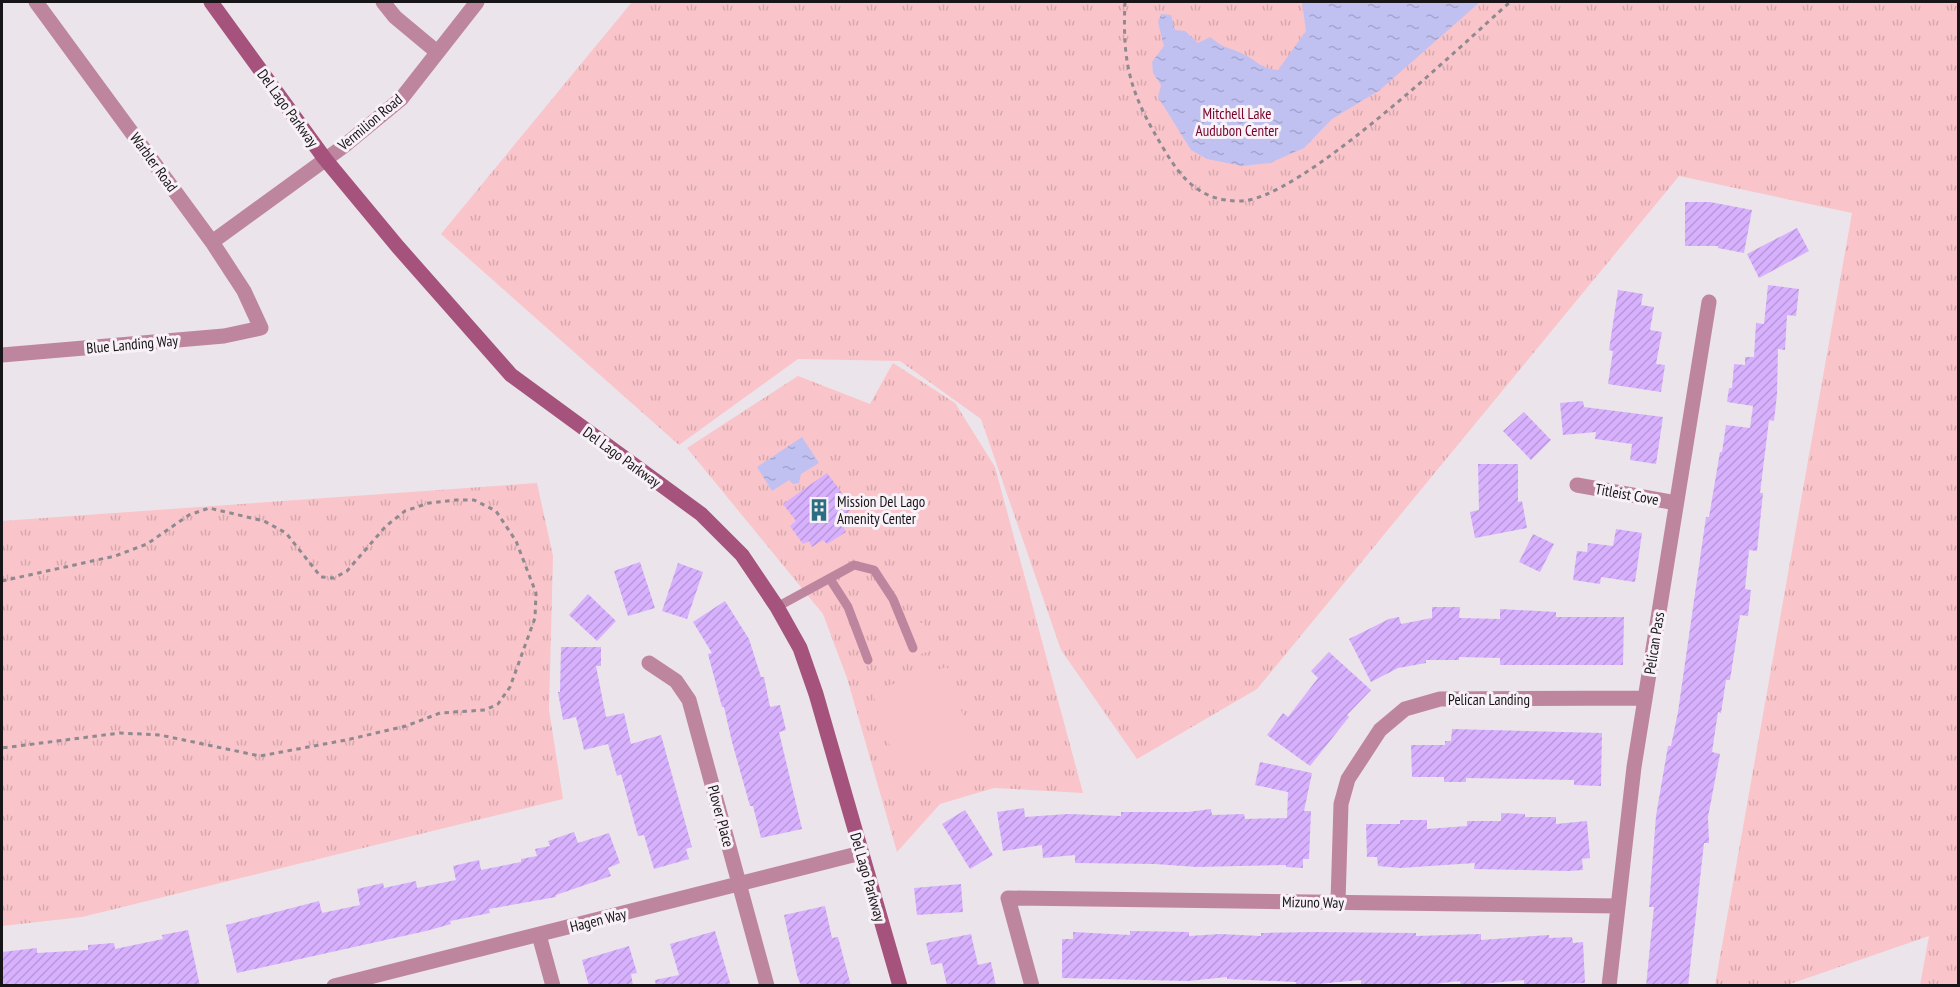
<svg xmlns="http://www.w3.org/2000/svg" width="1960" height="987" font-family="'PT Sans Narrow',sans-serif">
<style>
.grass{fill:url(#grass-tufts)}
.garden{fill:#f9c5ca}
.water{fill:url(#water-ripples)}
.building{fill:url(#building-hatch)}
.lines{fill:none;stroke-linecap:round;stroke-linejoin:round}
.path{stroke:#8f8a8f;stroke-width:3;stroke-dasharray:4.5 4.5;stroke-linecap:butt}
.lane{stroke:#be859f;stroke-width:9}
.street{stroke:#be859f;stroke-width:15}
.secondary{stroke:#a5537c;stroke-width:15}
.labels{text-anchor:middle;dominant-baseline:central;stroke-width:6;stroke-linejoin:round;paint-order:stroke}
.street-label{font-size:15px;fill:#171517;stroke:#f8f1f7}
.park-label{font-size:15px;fill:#770329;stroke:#f8f1f7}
.poi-label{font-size:15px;fill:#171517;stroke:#f8f1f7;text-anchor:start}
</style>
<defs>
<pattern id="grass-tufts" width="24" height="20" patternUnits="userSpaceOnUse" patternTransform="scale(1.5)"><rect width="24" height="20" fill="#f9c5ca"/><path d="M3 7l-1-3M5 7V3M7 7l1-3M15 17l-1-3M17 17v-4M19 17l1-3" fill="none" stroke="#d5a8ad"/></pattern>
<pattern id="water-ripples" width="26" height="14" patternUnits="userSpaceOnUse" patternTransform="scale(1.5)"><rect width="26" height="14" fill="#c0c1f1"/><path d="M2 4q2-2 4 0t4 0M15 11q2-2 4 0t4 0" fill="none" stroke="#a4a5ce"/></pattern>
<pattern id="building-hatch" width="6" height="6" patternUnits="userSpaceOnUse" patternTransform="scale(1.5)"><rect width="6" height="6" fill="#d7b1fe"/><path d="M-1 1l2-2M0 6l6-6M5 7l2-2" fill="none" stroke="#b897d9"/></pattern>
</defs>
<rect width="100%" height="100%" fill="#ebe4ea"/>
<!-- grass -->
<path class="grass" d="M632 2H1958V985H1920L1929 936 1787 985H1715L1852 213 1679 176 1257 689 1137 759 1061 650 981 419 900 361 798 359 679 445 441 234Z
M893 363 955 403 995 467 1083 793 994 788 940 804 897 852 847 678 823 614 687 448 798 376 870 404Z
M537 483 553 556 549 710 563 799 82 917 2 926V521Z"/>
<!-- garden -->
<path class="garden" d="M924 622 934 650 900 660 890 635Z
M947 667 975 753 900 777 872 691Z"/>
<!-- water -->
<path class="water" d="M1302 2H1480L1380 90 1332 119 1304 148 1270 163 1242 166 1207 159 1191 150 1158 97 1161 85 1153 73 1152 62 1164 46 1158 22 1161 14 1171 15 1175 30 1185 31 1198 43 1210 37C1224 48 1224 46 1239 52 1256 59 1258 68 1278 70L1306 31Z
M802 437 819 463 801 474 799 483 793 484 789 480 772 491 757 467Z"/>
<!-- building -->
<path class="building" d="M1685 202H1710L1752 210 1744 253 1718 248V246H1685Z
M1797 228 1809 251 1759 278 1747 254Z
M1768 285 1799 289 1796 316 1787 315 1785 350 1778 349 1777 394 1774 421 1769 420 1760 493H1763L1757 551 1749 550 1745 589 1751 590 1748 616 1740 615 1730 680H1726L1721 713 1718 712 1712 752 1720 754 1708 817 1709 843H1704L1688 986H1646L1654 907H1649L1656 816 1668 746H1671L1678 712 1706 517H1709L1720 452H1722L1726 425 1750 428 1753 406 1727 402 1729 388H1732L1734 364 1745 365V357H1754L1756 323 1764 324Z
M1618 290 1643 294 1641 305 1654 307 1650 330 1662 332 1656 364 1665 365 1661 392 1608 384 1613 351 1609 350Z
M1583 401 1584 407 1663 417 1656 464 1630 460 1632 444 1595 439 1596 432 1563 435 1560 403Z
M1524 412 1551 440 1531 460 1503 431Z
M1478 464H1518V502L1522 501 1527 528 1475 538 1470 512 1479 510Z
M827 473 853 508 848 512 854 519 843 526 846 532 827 544 823 540 812 547 809 541 803 544 790 526 796 521 783 504Z
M1616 529 1642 533 1635 582 1601 577 1600 584 1573 580 1577 551 1587 552 1588 543 1613 546Z
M1533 534 1554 544 1540 572 1519 562Z
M640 562 655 608 628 616 614 571Z
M678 563 703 572 687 619 662 611Z
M588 594 616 621 597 641 569 615Z
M725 601 749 639 761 677H764L770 707 780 705 786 730 779 732 802 829 761 838 753 806H750L732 742 724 707H722L708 654 712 653 693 622Z
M1432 607H1460L1459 618 1500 619V609L1556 612V617H1624L1623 665H1500V658L1459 657V660H1426V663L1398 668 1371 682 1349 639 1389 619 1399 617 1401 624 1432 618Z
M561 647H601V666H596L606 717 624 713 631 744 661 735 692 847 686 849 689 859 654 869 644 835 638 836 621 774 617 776 608 744 584 750 576 717 563 720 558 692H560Z
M1329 652 1371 690 1347 715 1349 717 1310 766 1267 735 1283 713 1288 717 1318 678 1311 671Z
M1452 729 1602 733 1601 786 1574 785V780L1466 778V782H1444V777H1412L1411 745H1445V741H1451Z
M1260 762 1312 773 1304 811H1311L1309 859H1303V868L1286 867V865L1197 867 1155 864 1075 863V855L1043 858 1042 845 1003 851 997 812 1024 808 1025 817 1068 814 1121 816V812H1188L1211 809 1212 815 1244 814 1245 819 1287 818 1288 792 1255 785Z
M965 810 993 855 970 869 942 824Z
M1501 813 1525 814V817H1556V824L1587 821 1590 858 1582 859 1583 870 1568 871 1474 869 1475 863 1400 868 1378 866 1377 857H1367L1366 824H1400V820H1427V829L1467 826V821H1501Z
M574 832 578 843 609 833 620 863 608 868 611 876 556 895V897L489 909 490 913 450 921 451 924 426 931 237 973 226 925 319 901 322 913 360 905 357 889 383 883 384 888 416 881 417 888 456 880 453 866 479 860 481 870 521 862V859L537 856 535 849 550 846 548 841Z
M961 884 963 912 917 915 914 888Z
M825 906 832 938 838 937 851 986H801L797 975 784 915Z
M188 930 200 986H2V952L37 948V953L88 950V945L114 943 115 949 163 939 162 935Z
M715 931 731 986H656L655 980 679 975 670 944Z
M1130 931 1189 932V936L1220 934 1261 936V933L1316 932 1416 933V936L1481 934V940L1549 935V938L1572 937 1573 943 1583 942 1585 983 1524 985V980L1461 986 1460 981 1416 986H1361V980L1296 986V982L1227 979V977L1188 981 1062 978V939H1073V932L1130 935Z
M971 934 978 965 991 962 996 986H947L942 963 931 965 926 943Z
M629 946 637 973 631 974 633 986H589L582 960Z"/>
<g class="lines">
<!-- path -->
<path class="path" d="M1125 2C1122 67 1131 95 1165 151 1183 181 1202 201 1239 201 1297 203 1463 44 1510 2
M2 581 115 556 147 544 189 515 209 508 264 521 286 533 321 577 334 578 347 571 386 526 405 511 429 503 456 500H474L496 511 516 541 536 593 535 618 510 687 498 704 485 710 440 713 406 726 346 740 260 756 160 735 120 733 2 748"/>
<!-- lane -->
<path class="lane" d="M830 579 848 607 868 660
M777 607 854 565 874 570 893 599 913 648"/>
<!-- street -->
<path class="street" d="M383 2 395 17 437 52
M212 242 344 146 401 99 477 2
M2 355 224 336 261 328 244 291 212 242 36 2
M1577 485 1676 503
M649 663 676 681 689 700 767 986
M1338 902 1341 804 1348 779 1380 730 1405 709 1440 699 1645 698
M539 935 553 986
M334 986 861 853
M1032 986 1008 898 1618 906
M1609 986 1634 767 1709 302"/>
<!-- secondary -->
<path class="secondary" d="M211 2 325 159 398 247 511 375 701 514 742 555 777 607 800 648 816 694 900 986"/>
</g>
<!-- icons -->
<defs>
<g id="building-bare" transform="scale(1.8)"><path d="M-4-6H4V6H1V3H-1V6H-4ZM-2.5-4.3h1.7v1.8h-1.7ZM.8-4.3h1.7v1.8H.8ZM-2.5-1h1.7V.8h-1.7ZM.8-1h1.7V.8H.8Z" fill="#2c6e81" stroke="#f8f1f7" stroke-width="2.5" paint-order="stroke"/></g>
</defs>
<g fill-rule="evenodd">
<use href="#building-bare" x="819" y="510"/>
</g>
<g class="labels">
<!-- street labels -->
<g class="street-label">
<text transform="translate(288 108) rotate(54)">Del Lago Parkway</text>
<text transform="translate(370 122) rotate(-40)">Vermilion Road</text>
<text transform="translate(154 162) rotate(54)">Warbler Road</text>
<text transform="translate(132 344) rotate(-5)">Blue Landing Way</text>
<text transform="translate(622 457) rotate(36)">Del Lago Parkway</text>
<text transform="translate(1627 494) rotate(10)">Titleist Cove</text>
<text transform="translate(1654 643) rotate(-81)">Pelican Pass</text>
<text x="1489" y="699">Pelican Landing</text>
<text transform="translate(721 816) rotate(75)">Plover Place</text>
<text transform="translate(868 877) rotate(74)">Del Lago Parkway</text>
<text transform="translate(1313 902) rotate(1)">Mizuno Way</text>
<text transform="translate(598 920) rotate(-14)">Hagen Way</text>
</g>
<!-- park labels -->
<g class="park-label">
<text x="1237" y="113">Mitchell Lake<tspan x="1237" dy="17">Audubon Center</tspan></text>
</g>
<!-- poi labels -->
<g class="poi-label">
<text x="837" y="501">Mission Del Lago<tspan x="837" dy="17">Amenity Center</tspan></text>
</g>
</g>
<!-- border -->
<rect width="1960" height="987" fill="none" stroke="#171517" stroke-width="6"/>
</svg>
